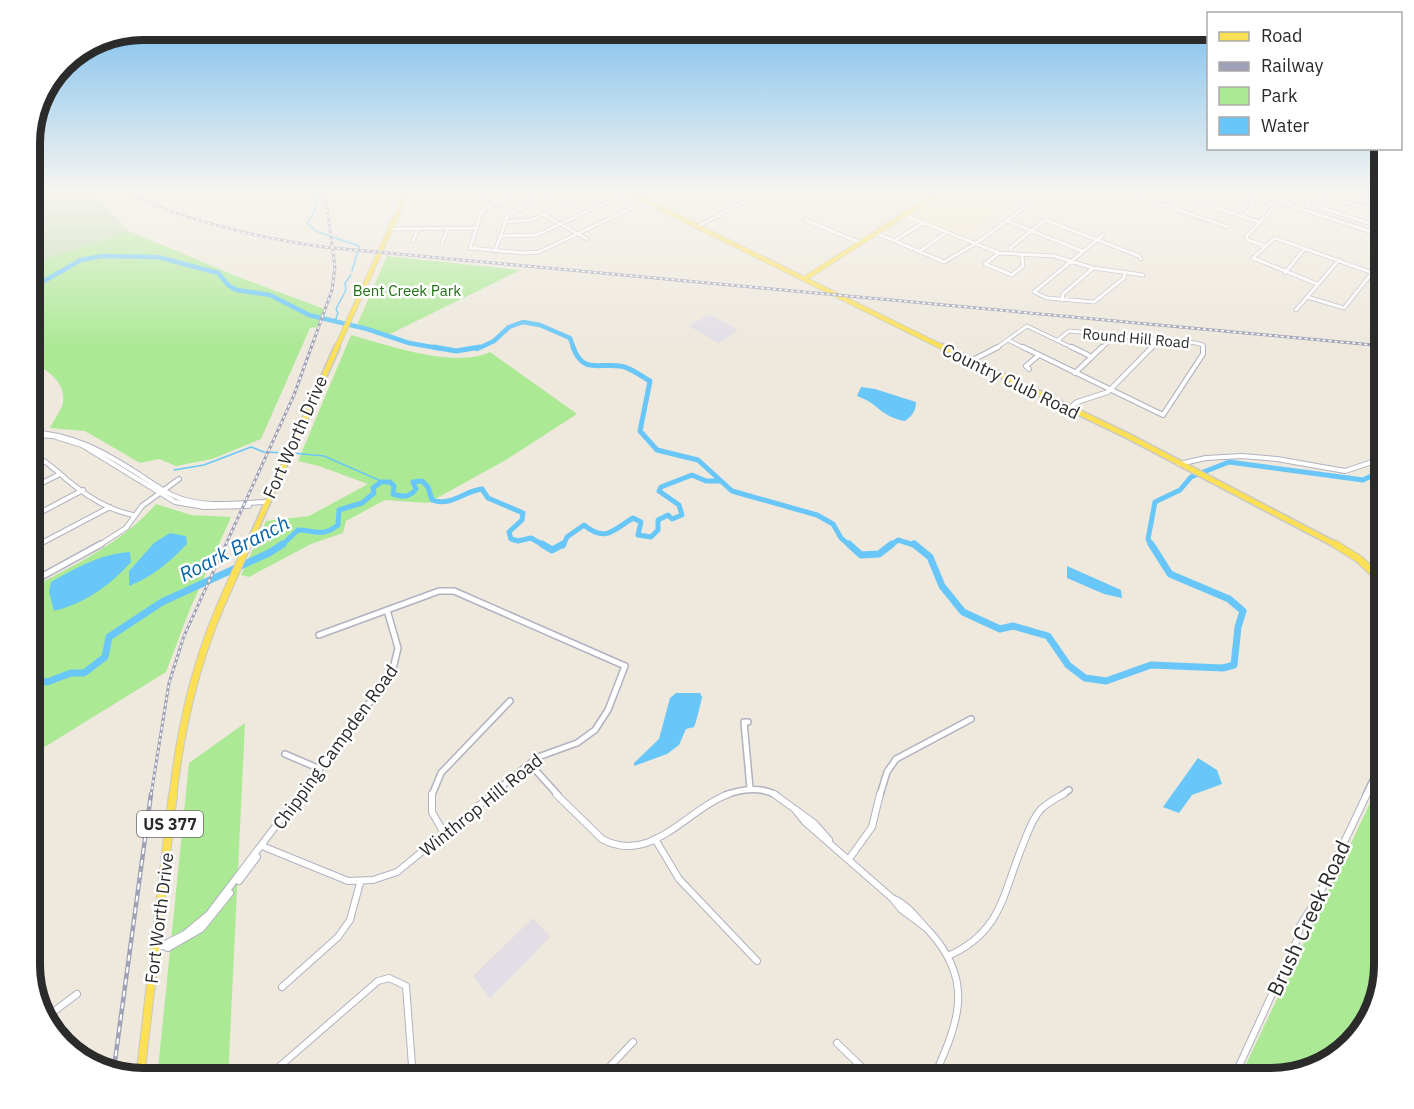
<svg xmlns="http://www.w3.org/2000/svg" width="1414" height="1109" font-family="'IBM Plex Sans',sans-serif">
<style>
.industrial{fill:#e1dee6}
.education{fill:#f1e7cb}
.green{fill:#ace995}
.cemetery{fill:#c3d9b3}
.water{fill:#68c7f8}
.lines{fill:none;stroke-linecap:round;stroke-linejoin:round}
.stream{stroke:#68c7f8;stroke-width:1.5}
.river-far2{stroke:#68c7f8;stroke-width:4.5}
.river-far1{stroke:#68c7f8;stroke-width:5}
.river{stroke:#68c7f8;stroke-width:7}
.minor-far3-casing{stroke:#b1b2c0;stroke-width:4.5}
.minor-far2-casing{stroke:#b1b2c0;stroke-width:6}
.minor-far1-casing{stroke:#b1b2c0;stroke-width:8}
.minor-casing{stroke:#b1b2c0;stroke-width:8}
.major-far3-casing{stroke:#c8c8c8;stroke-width:6}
.major-far2-casing{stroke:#c8c8c8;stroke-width:8}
.major-far1-casing{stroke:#c8c8c8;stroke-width:9}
.major-casing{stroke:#c8c8c8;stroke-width:10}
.minor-far3{stroke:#fff;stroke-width:3}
.minor-far2{stroke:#fff;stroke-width:4}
.minor-far1{stroke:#fff;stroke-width:5}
.minor{stroke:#fff;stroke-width:6}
.major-far3{stroke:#fbe055;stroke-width:4.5}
.major-far2{stroke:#fbe055;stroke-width:5}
.major-far1{stroke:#fbe055;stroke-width:7}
.major{stroke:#fbe055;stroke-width:8}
.rail-far1-casing{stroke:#9fa1b7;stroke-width:3}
.rail-casing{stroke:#9fa1b7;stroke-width:4.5}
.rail-far1{stroke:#fff;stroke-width:1.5;stroke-dasharray:3;stroke-linecap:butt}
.rail{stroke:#fff;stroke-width:2;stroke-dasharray:6;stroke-linecap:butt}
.labels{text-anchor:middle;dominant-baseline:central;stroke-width:5;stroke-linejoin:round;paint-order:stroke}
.far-park-label{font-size:15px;fill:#216f15;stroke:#fff}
.far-street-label{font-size:15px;fill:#2b2b2b;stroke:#fff}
.shield{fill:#fff;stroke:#6b6b6b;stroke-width:1.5}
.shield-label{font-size:16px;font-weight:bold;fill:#2b2b2b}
.street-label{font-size:18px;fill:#2b2b2b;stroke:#fff}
.water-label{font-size:20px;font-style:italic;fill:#0363a8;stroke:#fff}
.near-street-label{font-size:21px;fill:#2b2b2b;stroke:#fff}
.rim{fill:none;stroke:#2b2b2b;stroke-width:8}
</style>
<rect width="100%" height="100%" fill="#eee8dd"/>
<!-- industrial -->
<path class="industrial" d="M709 314 738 330 718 343 689 326Z
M533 918 550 937 490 998 473 976Z"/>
<!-- education -->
<path class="education" d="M941 192H991L1015 201 964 238 907 215Z"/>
<!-- green -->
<path class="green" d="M30 222 111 227 129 231 236 276 324 309 317 327 310 328 261 439 212 459 176 466 159 459 140 463 85 431 50 428C53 421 62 410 63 402 66 381 46 370 30 360V313L36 308 30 307Z
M387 256 520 270 386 336 357 325Z
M351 335C388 345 454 369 490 352L577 414 504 461 428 503 385 500 346 521 343 533 311 544 249 577 241 575 266 521 309 516 368 484 319 466 298 461Z
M156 504 191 515 231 517 190 609 166 672 30 756V647L37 643 30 633V589C76 564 122 543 156 504Z
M245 723 228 1079H157L189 763Z
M1381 780 1384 785V966L1356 1040 1321 1067 1271 1079H1239Z"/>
<!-- cemetery -->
<path class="cemetery" d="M30 192H91L129 231 30 265Z"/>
<!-- water -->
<path class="water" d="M861 387 875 389 916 402C916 411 912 416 905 421 881 417 878 403 857 396Z
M170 533 186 536 187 544C170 562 152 577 129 586V571L154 543Z
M130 552 131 562C109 586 86 603 54 611L49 592 51 582C78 567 100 554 130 552Z
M1067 566 1121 590 1122 598 1104 594 1067 578Z
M676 693H700L702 697C701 702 696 724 694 727L686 729 679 745 667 754 634 766V763L659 739 670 698Z
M1198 758 1217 770 1222 784 1192 795 1179 813 1163 807Z"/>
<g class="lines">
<!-- stream -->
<path class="stream" d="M312 192C319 201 316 212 307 223L318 232 359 246V250
M352 271 358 251
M335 321 338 313 336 309 346 290 345 283 351 275
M292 453 324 456 383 482
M174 470 204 465 251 447 264 452 288 453"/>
<!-- river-far2 -->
<path class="river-far2" d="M30 289 81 260 102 256 158 257 218 273 229 286 237 290 270 295 309 315 367 329 409 343 443 349
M477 349 494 341 509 327 523 322 540 325 570 338 574 349"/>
<!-- river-far1 -->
<path class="river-far1" d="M434 347 456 351 480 347
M573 347C583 374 597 363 620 366 630 367 641 376 650 381L640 431 657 450 698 460 732 491 817 515 833 524 841 538 850 546
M281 546 298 530C316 530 321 538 338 525L339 510 362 503 374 493 373 488 381 482H390L394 486 393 494C403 497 409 498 416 489L413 482 422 481 428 487 432 500C451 507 464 491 482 489L488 498 523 513 522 520 509 532 511 539 518 541 531 538 545 546
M563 546 567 537 584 525C606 543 613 530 633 518L641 522 638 535 651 537 658 530V520L668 515 672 519 682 515 679 505 659 491 661 487 692 475 706 481H719
M890 546 898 540 917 546
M1152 546 1148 539 1155 502 1180 490 1191 477 1229 462 1363 480 1384 470"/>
<!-- river -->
<path class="river" d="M542 544 552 550 563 544
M849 544 861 555 879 554 892 544
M914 544 930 557 942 586 963 612 1000 629 1013 626 1048 636 1068 665 1085 678 1106 681 1151 665 1223 668 1234 665 1238 627 1243 611 1229 599 1170 574 1151 544
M30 677 47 682 71 673H84L105 657 109 637 162 602 269 553 283 544"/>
<!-- minor-far3 casing -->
<g class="minor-far3-casing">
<path id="minor-far3" d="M520 192 538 201
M522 192 482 210 470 248 524 253 539 252 634 207 617 198
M988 192 1027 206
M1126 192 1228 227
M1209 192 1253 206 1242 217
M1235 192 1276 205
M1260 192 1266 194 1269 192
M1311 192 1384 213
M1350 192 1384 201
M1316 193 1306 203 1384 228
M1175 194 1259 222
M462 201 480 195 498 202
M1280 202 1384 236
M544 215 587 239
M904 215 999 253 1054 256 1093 268 1143 275
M805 220 861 243
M1007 221 1082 251
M505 222 531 220 594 192
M698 226 764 192
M390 229 476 228
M876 233 944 262 975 244 1027 206
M1103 235 1034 292 1047 298 1094 302 1124 278 1125 273
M501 236 537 235 629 192
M413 241 418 229
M894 241 923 223
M442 243 448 228
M1265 246 1248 240 1246 237 1276 205 1293 192
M1011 250 1010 248 1045 220 1139 256 1141 259
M495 251 508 215 558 192
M919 252 947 232
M999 253 985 264 1012 275 1023 266 1022 256
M1285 273 1305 248
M1317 284 1253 258 1275 238 1384 277
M1307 297 1344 308 1372 273
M1062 300 1063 294 1093 268
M1296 310 1339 260
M1008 340 1026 349
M1058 340 1069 331 1196 343 1203 345V349
M995 349 1027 326 1075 349
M1101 349 1107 343 1108 335
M1151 349 1154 340"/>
</g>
<!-- minor-far2 casing -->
<g class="minor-far2-casing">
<path id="minor-far2" d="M1023 347 1163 415 1203 354V347
M1072 347 1092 357
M971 361 998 347
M1029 369 1026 366 1039 355
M1075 373 1102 347
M30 393 36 408 30 420
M1068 409 1077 402 1108 392 1152 347
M30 432C73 434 104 452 140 475 152 483 165 493 179 498 207 508 237 503 266 502
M30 435 53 436 82 445 175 502 204 507 249 506
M30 455C45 459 54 469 66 479 85 495 108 510 133 515
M1179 464 1206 458 1242 456 1277 459 1345 471 1384 458
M30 489 60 474
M30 518 83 490
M36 546 110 507
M98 546 126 528 142 506 179 479"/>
</g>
<!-- minor-far1 casing -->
<g class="minor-far1-casing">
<path id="minor-far1" d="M30 549 39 544
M30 583 101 544
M319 635 439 591H454L625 666 608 710 595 730 577 743 538 757 491 795
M748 722H744L750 788
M285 754 320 769
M530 764 558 795
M299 795 392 673 398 648 387 610
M432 795 441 773 510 701
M725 795C742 789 760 786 776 795
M880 795 887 772 896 759 971 719
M1062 795 1069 790
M1366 795 1384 757"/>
</g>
<!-- minor casing -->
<g class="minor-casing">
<path id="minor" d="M432 794V812L445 835
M556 794 602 839C651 866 688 808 729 794
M774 794 814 823 829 840
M797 812 805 822 892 898 901 909 925 927
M655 839 679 879 757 961
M262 846 348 881 373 880 397 872 493 794
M849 859 872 827 880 794
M239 881 257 857
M892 898C909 905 917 919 929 931 976 982 958 1023 933 1079
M163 946 168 948 201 929 230 893
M155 949 185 934 209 914 300 794
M948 956C1003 932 1003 891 1024 842 1028 831 1033 818 1041 809 1048 803 1056 798 1064 794
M282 987 338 937 350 920 360 883
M44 1019 77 994
M837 1043 874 1079
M265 1079 378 981 389 978 406 986 413 1079
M598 1079 633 1042
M1233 1079 1297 940 1300 926 1318 897 1367 794"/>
</g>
<!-- major-far3 casing -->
<g class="major-far3-casing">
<path id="major-far3" d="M628 192 946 349
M804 279 940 192
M336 349 407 192"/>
</g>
<!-- major-far2 casing -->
<g class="major-far2-casing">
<path id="major-far2" d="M943 347 1128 436 1338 546
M248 546 337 347"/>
</g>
<!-- major-far1 casing -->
<g class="major-far1-casing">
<path id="major-far1" d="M1335 544 1359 559 1384 583
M173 795C179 742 190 688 208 638 219 606 235 575 248 544"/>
</g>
<!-- major casing -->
<g class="major-casing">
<path id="major" d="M140 1078 173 794"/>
</g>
<!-- minor-far3 -->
<use href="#minor-far3" class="minor-far3"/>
<!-- minor-far2 -->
<use href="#minor-far2" class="minor-far2"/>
<!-- minor-far1 -->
<use href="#minor-far1" class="minor-far1"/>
<!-- minor -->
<use href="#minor" class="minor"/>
<!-- major-far3 -->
<use href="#major-far3" class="major-far3"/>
<!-- major-far2 -->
<use href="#major-far2" class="major-far2"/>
<!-- major-far1 -->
<use href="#major-far1" class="major-far1"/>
<!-- major -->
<use href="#major" class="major"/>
<!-- rail-far1 casing -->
<g class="rail-far1-casing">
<path id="rail-far1" d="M123 192C187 221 253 237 323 247L1384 346
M151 795 169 683 184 636 294 395 332 290 335 267 325 192"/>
</g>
<!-- rail casing -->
<g class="rail-casing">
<path id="rail" d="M114 1068 151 794"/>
</g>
<!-- rail-far1 -->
<use href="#rail-far1" class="rail-far1"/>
<!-- rail -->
<use href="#rail" class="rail"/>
</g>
<!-- sky -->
<linearGradient id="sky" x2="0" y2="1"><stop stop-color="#75bcee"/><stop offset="0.55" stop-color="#f7f5f0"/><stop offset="1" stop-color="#f7f5f0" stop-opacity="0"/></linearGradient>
<rect width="1414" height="347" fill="url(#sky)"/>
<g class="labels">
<!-- far-park labels -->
<g class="far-park-label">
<text x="407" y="290">Bent Creek Park</text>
</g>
<!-- far-street labels -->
<g class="far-street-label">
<text transform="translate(1136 338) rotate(5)">Round Hill Road</text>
</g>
<!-- shield labels -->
<rect class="shield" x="137" y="811" width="66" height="26" rx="4.5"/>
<g class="shield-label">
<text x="170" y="824">US 377</text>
</g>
<!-- street labels -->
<g class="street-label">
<text transform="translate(1011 381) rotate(26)">Country Club Road</text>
<text transform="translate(295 437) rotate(-66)">Fort Worth Drive</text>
<text transform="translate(335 747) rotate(-54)">Chipping Campden Road</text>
<text transform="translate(481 805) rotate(-39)">Winthrop Hill Road</text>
<text transform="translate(159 918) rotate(-83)">Fort Worth Drive</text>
</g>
<!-- water labels -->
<g class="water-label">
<text transform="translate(234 548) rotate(-27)">Roark Branch</text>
</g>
<!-- near-street labels -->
<g class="near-street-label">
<text transform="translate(1308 918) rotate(-65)">Brush Creek Road</text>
</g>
</g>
<!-- crop -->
<path d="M0 0H1414V1109H0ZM143 40H1271A103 103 0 0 1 1374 143V965A103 103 0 0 1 1271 1068H143A103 103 0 0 1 40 965V143A103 103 0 0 1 143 40Z" fill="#fff" fill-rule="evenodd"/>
<path class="rim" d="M143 40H1271A103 103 0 0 1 1374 143V965A103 103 0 0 1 1271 1068H143A103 103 0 0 1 40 965V143A103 103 0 0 1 143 40Z"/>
<!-- legend -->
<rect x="1207" y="12" width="195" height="138" fill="#ffffff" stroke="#aaaaaa" stroke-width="1.5"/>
<rect x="1219" y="32" width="30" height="9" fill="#fbe055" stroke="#aaaaaa" stroke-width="1.5"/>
<text x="1261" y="42" font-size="18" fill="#2b2b2b">Road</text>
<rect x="1219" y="62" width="30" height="9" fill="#9fa1b7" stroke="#aaaaaa" stroke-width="1.5"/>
<text x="1261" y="72" font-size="18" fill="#2b2b2b">Railway</text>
<rect x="1219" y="87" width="30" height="18" fill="#ace995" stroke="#aaaaaa" stroke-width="1.5"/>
<text x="1261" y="102" font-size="18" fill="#2b2b2b">Park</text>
<rect x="1219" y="117" width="30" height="18" fill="#68c7f8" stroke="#aaaaaa" stroke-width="1.5"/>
<text x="1261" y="132" font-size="18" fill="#2b2b2b">Water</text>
</svg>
